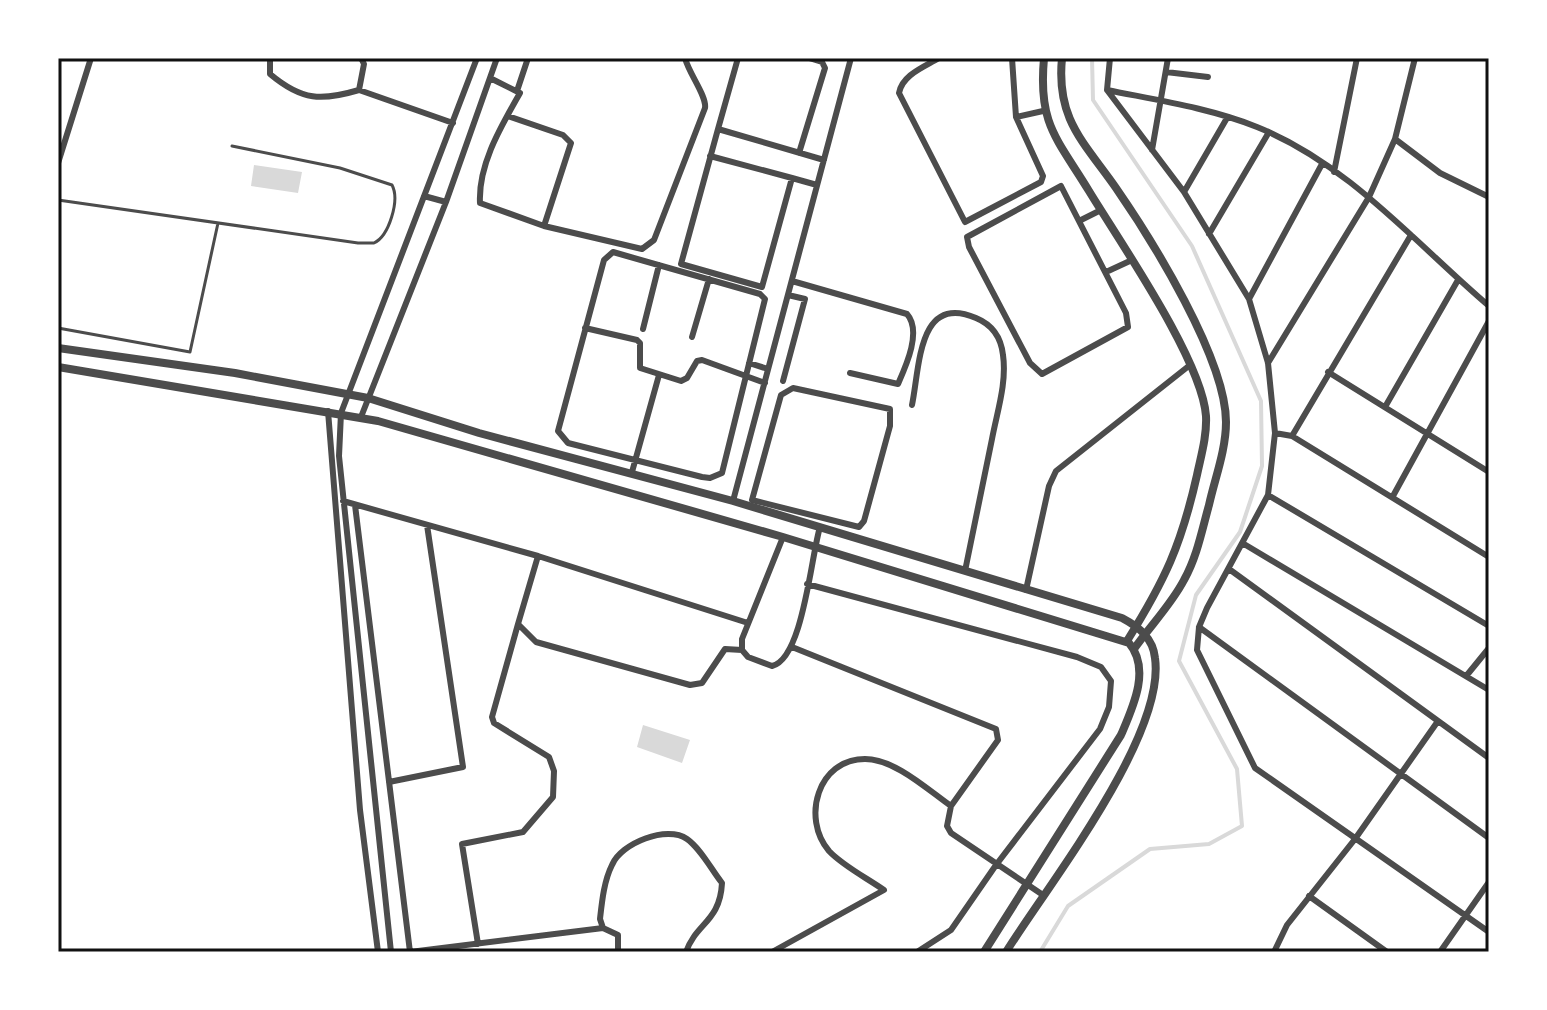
<svg xmlns="http://www.w3.org/2000/svg" width="1547" height="1010" font-family="Helvetica,sans-serif">
<style>
.water{fill:#d9d9d9}
.lines{fill:none;stroke-linecap:round;stroke-linejoin:round}
.stream{stroke:#d9d9d9;stroke-width:4}
.service{stroke:#4c4c4c;stroke-width:3}
.minor{stroke:#4c4c4c;stroke-width:6}
.tertiary{stroke:#4c4c4c;stroke-width:8}
.neatline{fill:none;stroke:#111;stroke-width:3}
</style>
<rect width="100%" height="100%" fill="#fff"/>
<!-- water -->
<path class="water" d="M254 165 302 172 298 193 251 186Z
M643 725 690 740 682 763 637 747Z"/>
<g class="lines">
<!-- stream -->
<path class="stream" d="M1040 952 1068 906 1150 849 1209 844 1242 826 1237 769 1179 661 1196 595 1240 532 1262 466 1261 401 1192 246 1093 100 1092 58"/>
<!-- service -->
<path class="service" d="M58 200 358 243H374C389 236 400 200 392 185L340 168 232 146
M58 328 190 352 218 223"/>
<!-- minor -->
<path class="minor" d="M270 58V74C302 101 322 101 359 90
M361 58 364 64 359 90 453 123
M939 58C924 67 902 75 899 93L965 222 1041 182 1043 176 1016 117 1012 58
M1110 58 1107 90 1184 192 1249 299 1268 363 1275 433 1268 495 1207 608 1199 627 1197 650 1255 768 1489 932
M1166 72 1208 77
M490 78 520 93C502 125 478 164 480 203L544 226 642 249 654 240 705 108C707 96 689 74 685 58
M1107 90C1156 100 1210 108 1257 127 1349 164 1415 243 1489 306
M517 91 528 58
M508 116 563 135 571 143 544 226
M1016 117 1043 111
M718 129 738 58
M1395 139 1440 173 1489 197
M1152 150 1168 58
M799 153 825 68 822 62 809 58
M710 156 792 178 762 287 681 264 718 129 824 160
M58 163 91 58
M1334 172 1357 58
M792 178 817 185
M1061 186 1126 313 1128 327 1042 374 1030 363 969 247 967 237Z
M1184 192 1227 118
M424 196 446 202
M1079 221 1101 210
M1209 234 1269 132
M613 252 760 294 765 299 722 473 710 478 702 477 568 443 558 431 604 260Z
M1106 272 1132 260
M792 281 907 314C922 331 906 366 898 384L850 373
M1249 299 1322 164
M585 328 637 340 640 343V368L681 381 687 378 697 361 702 360 765 383
M643 329 659 265
M692 337 709 279
M749 363 768 369
M1268 363 1369 197 1395 139 1415 58
M1328 372 1489 472
M783 381 805 299 788 295
M793 388 890 409V426L864 521 859 527 752 500 781 395Z
M912 405C920 366 918 293 976 318 993 325 1001 337 1003 355 1007 383 997 412 992 439 983 483 974 527 965 571
M1385 407 1458 280
M328 411 360 810 378 952
M361 417 446 202 497 58
M1275 433 1292 436 1489 557
M1292 436 1411 235
M632 472 659 375
M1268 495 1489 626
M1393 496 1489 321
M343 501 538 556 748 623
M733 501 851 58
M355 505 410 952
M783 537 742 639V650L748 657 772 666C803 659 811 556 820 527
M1244 544 1489 690
M538 556 518 624 536 642 690 685 702 683 725 649 742 650
M1229 569 1489 758
M807 584 1077 657 1101 667 1111 681 1109 707 1100 729 996 865 951 930 917 952
M1026 590 1049 486 1056 471 1190 365
M1199 627 1489 838
M792 647 996 729 998 740 951 806 947 826 951 833 1043 895
M1467 675 1489 648
M389 782 463 767 427 525
M1309 896 1387 952
M478 944 462 844 523 832 553 797 554 771 549 757 494 723 492 717 518 624
M391 952 339 456 341 413 477 58
M410 952 603 928
M618 952V935L603 928 600 919C602 901 604 881 612 865 621 843 667 825 687 839 701 849 711 869 722 883 720 922 696 923 686 952
M772 952 884 890C867 878 843 866 829 851 801 818 818 759 865 759 895 759 928 790 951 806
M1274 952 1287 925 1355 839 1438 721
M1440 952 1489 882"/>
<!-- tertiary -->
<path class="tertiary" d="M1044 58C1038 124 1056 137 1089 191 1120 242 1202 360 1206 416 1207 436 1201 456 1197 475 1181 546 1165 580 1127 641
M1062 58C1056 119 1083 141 1116 188 1152 240 1226 359 1226 422 1226 450 1215 478 1209 505 1202 530 1197 557 1184 580 1171 605 1150 626 1134 649
M58 348 235 373 368 398 479 433 733 501 1122 618C1139 627 1153 638 1155 658 1166 736 1048 885 1006 952
M58 367 378 421 783 537 1129 643C1151 669 1133 707 1121 735L984 952"/>
</g>
<!-- border -->
<rect width="1547" height="1010" fill="none" stroke="#ffffff" stroke-width="120"/>
<rect x="60" y="60" width="1427" height="890" class="neatline"/>
</svg>
